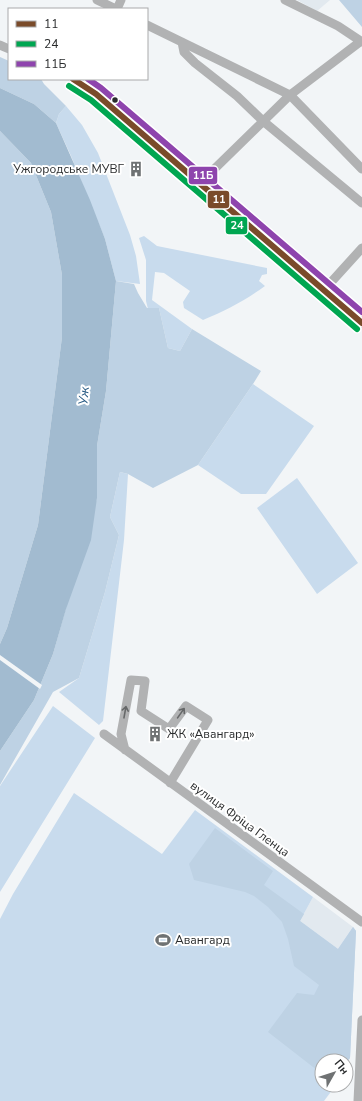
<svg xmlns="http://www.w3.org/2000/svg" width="362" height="1101" font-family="'Nunito Sans',sans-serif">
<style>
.built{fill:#e2e9ef}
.green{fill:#c8dbed}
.forest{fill:#bed2e4}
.water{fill:#a2bbd0}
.pier{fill:#f2f5f7}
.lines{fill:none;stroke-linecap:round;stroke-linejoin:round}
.minor{stroke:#b1b2b3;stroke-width:9}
.bus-1-casing{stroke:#fff;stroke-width:9}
.bus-2-casing{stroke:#fff;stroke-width:9}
.bus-3-casing{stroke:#fff;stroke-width:9}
.bus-1{stroke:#7a4b2a;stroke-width:6}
.bus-2{stroke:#00a651;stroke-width:6}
.bus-3{stroke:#8e44ad;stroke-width:6}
.oneway{stroke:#666869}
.bus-dot{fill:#292b2c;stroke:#fff;stroke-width:1.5}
.labels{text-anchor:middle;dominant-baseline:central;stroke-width:4;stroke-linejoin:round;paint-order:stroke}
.poi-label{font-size:12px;fill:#292b2c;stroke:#fff;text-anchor:start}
.street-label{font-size:12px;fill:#292b2c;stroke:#fff}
.water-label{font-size:13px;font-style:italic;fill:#255882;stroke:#fff}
.line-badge{stroke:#fff;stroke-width:1.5}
.badge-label{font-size:11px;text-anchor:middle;font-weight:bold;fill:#fff}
</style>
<rect width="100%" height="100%" fill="#f2f5f7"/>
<!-- built -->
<path class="built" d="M297 0H330L317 11Z
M313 897 353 927 338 949 300 921Z"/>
<!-- green -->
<path class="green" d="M66 106 82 125 98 153 130 235 136 256 140 284 116 281 105 239 71 156 56 123 59 114Z
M144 236 157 246 267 268V274L262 275 259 281 265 286C244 301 227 310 203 320L184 308 183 302 190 291 164 273 155 272 152 300 192 329 180 351 168 348 159 308 148 309 146 301V260L139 238Z
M253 384 314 426 266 494H241L198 465Z
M120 472 128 474 124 540 103 721 99 725 59 692 79 678 105 592 119 535 110 517Z
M297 478 358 563 317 594 257 508Z
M53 706 95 738 0 892V786Z
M74 793 162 854 195 810 313 897 300 921 338 949 353 927 356 931 350 1058 346 1063V1061H322V1085H336L324 1101H0V919L13 894Z"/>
<!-- forest -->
<path class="forest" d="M339 0H362V27Z
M0 57 9 61V79H41L44 84 66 106 59 114 56 123 34 104 0 88Z
M0 131 31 163 51 212 62 275V337L38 525 7 628 0 644Z
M116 281 134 284 138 293 147 308H159L168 348 180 351 192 329 261 371 253 384 198 465 153 488 128 474 120 472 110 517 119 535 105 592 79 678 53 692 0 785V751L34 700 53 654 97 498V446L106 391Z
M215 828 273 871 264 885 304 914 300 921 338 949 353 927 356 931 350 1058 346 1063V1061H322V1074L268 1032 297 993 314 995 319 985 294 966 288 939 282 922 268 907 254 896 245 892 194 880 189 864Z"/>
<!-- water -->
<path class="water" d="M0 88 34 104 56 123 90 200 105 239 116 281 106 391 97 446V498L91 540 66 609 53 654 34 700 0 751V644L7 628 38 525 62 337V275L51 212 31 163 0 131Z"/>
<!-- pier -->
<path class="pier" d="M0 655 42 685 40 689 0 660Z"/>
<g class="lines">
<!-- minor -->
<path class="minor" d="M97 0 116 9
M285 0 338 26 362 42
M117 9 121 0
M147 25 290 95 362 169
M182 42 184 52 195 63 237 96 263 121 362 203
M0 45 9 49
M73 79 96 94 362 323
M200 183 290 95 361 41
M324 290 362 248
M104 734 362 922
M125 750 121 734 131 680 145 681 141 711 169 729 186 706 208 720 170 783
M358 1101 362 1020"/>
<!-- bus-1 casing -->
<g class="bus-1-casing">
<path id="bus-1" d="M73 79 96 94 362 323"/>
</g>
<!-- bus-2 casing -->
<g class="bus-2-casing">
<path id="bus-2" d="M69 86 91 100 357 329"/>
</g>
<!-- bus-3 casing -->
<g class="bus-3-casing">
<path id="bus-3" d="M88 79 101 88 362 312"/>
</g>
<!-- bus-1 -->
<use href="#bus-1" class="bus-1"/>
<!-- bus-2 -->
<use href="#bus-2" class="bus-2"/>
<!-- bus-3 -->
<use href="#bus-3" class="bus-3"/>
</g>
<!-- one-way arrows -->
<defs><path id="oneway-shaft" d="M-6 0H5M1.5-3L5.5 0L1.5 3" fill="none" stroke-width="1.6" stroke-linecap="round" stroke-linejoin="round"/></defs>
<g class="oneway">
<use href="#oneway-shaft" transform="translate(125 712) rotate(-80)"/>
<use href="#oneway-shaft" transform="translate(181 713) rotate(-55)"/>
</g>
<!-- icons -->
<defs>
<g id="building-bare" transform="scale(1.2)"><path d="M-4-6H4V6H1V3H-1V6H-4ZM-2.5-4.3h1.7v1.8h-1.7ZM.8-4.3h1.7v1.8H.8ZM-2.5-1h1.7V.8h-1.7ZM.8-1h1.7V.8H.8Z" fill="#6f7273" stroke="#fff" stroke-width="2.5" paint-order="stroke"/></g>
<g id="stadium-bare" transform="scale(1.2)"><path d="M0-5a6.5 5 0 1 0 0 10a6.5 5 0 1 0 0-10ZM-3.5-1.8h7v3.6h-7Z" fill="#6f7273" stroke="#fff" stroke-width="2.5" paint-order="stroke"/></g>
</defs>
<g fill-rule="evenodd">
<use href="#building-bare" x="136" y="169"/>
<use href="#building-bare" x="155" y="734"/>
<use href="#stadium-bare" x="163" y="940"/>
</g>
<!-- markers -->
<circle class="bus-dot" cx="115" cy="100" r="3.5"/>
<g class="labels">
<!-- poi labels -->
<g class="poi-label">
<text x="124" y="169" text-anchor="end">Ужгородське МУВГ</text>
<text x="167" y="734">ЖК «Авангард»</text>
<text x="175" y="940">Авангард</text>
</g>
<!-- street labels -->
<g class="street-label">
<text transform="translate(240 819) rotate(36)">вулиця Фріца Гленца</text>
</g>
<!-- water labels -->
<g class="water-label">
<text transform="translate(84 396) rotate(-85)">Уж</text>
</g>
</g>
<g class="line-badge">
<rect x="188" y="166" width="30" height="19" rx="4" fill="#8e44ad"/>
<rect x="207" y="190" width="23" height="19" rx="4" fill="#7a4b2a"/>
<rect x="225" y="216" width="23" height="19" rx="4" fill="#00a651"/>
</g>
<g class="badge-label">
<text x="203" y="179">11Б</text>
<text x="219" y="203">11</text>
<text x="237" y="229">24</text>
</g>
<!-- legend -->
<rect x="8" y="8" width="140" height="72" fill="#ffffff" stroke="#a9aaab"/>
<rect x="16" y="21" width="20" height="6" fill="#7a4b2a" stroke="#a9aaab"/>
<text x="44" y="28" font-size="12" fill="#292b2c">11</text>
<rect x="16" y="41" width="20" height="6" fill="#00a651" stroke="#a9aaab"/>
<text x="44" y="48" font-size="12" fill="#292b2c">24</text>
<rect x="16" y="61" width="20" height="6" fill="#8e44ad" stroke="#a9aaab"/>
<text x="44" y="68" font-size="12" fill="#292b2c">11Б</text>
<!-- north arrow -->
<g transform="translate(334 1073) rotate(51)"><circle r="19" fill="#ffffff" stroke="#a9aaab"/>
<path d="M0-3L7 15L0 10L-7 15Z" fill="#6f7273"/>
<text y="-6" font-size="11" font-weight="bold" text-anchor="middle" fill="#292b2c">Пн</text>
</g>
</svg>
